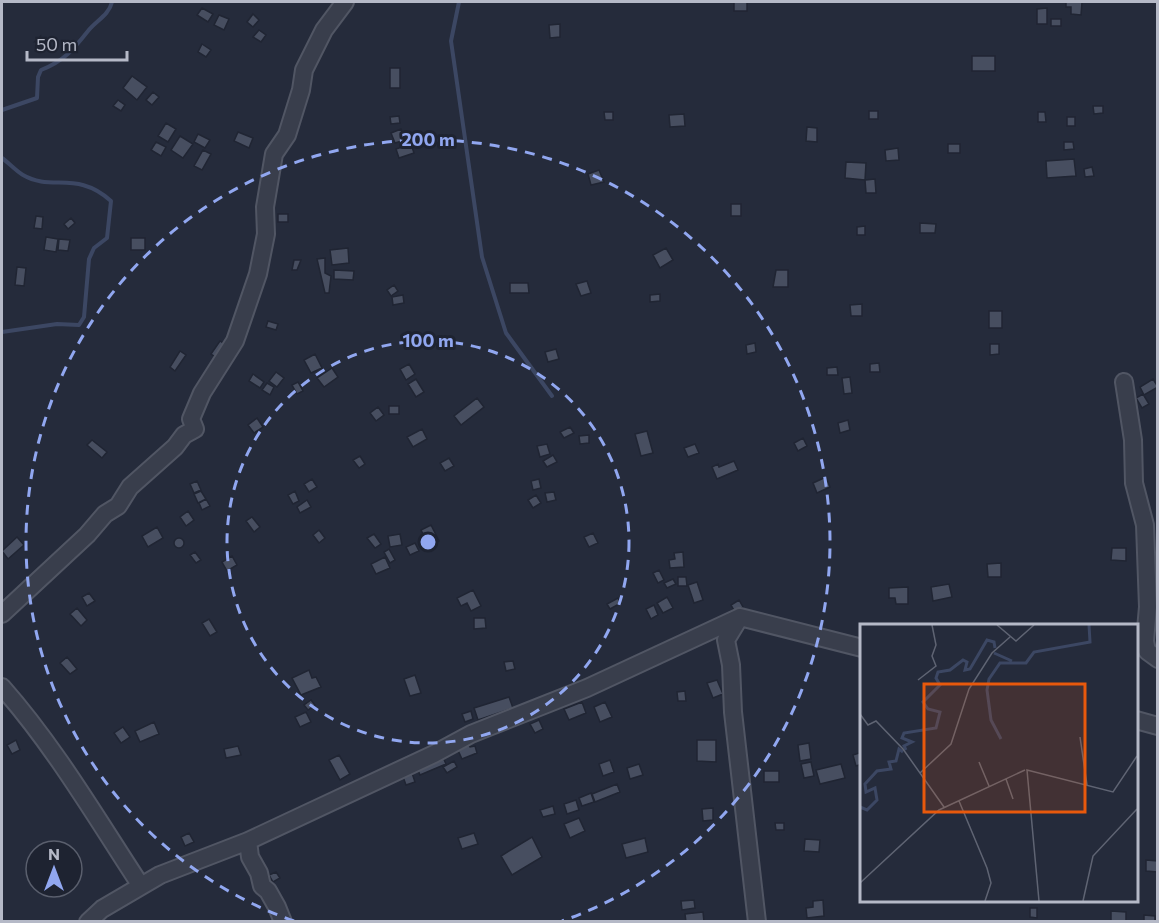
<svg xmlns="http://www.w3.org/2000/svg" width="1159" height="923" font-family="Commissioner,sans-serif">
<style>
.lines{fill:none;stroke-linecap:round;stroke-linejoin:round}
.stream{stroke:#3c4763;stroke-width:4}
.building{fill:#474e60;stroke:#202533;stroke-width:1.5}
.minor-casing{stroke:#515664;stroke-width:20}
.minor{stroke:#393e4c;stroke-width:16}
.ring{fill:none;stroke:#91a7f0;stroke-width:3;stroke-dasharray:10 8}
.inset-river{fill:none;stroke:#3c4763;stroke-width:3}
.inset-road{fill:none;stroke:#5f6473;stroke-width:1.5}
.view{fill:#e8590c;fill-opacity:0.15;stroke:#e8590c;stroke-width:3}
.inset-edge{fill:none;stroke:#b5b9c7;stroke-width:3}
.centre{fill:#91a7f0;stroke:#1e2331;stroke-width:3}
.ring-label{font-size:18px;text-anchor:middle;font-weight:bold;fill:#91a7f0;stroke:#1e2331;stroke-width:6;stroke-linejoin:round;paint-order:stroke}
</style>
<rect width="100%" height="100%" fill="#252b3b"/>
<g class="lines">
<!-- stream -->
<path class="stream" d="M459 2 451 41 482 257 506 333 552 396
M2 110 37 98 38 77 41 70C64 61 73 50 88 31 96 21 109 15 112 2
M2 158C9 163 16 171 23 175 52 192 77 170 111 201L107 238 94 248 89 259 84 317 79 325 57 324 2 332"/>
</g>
<!-- building -->
<path class="building" d="M734 2H747V11H734Z
M1066 2H1082L1081 15 1071 14V7H1066Z
M202 8 213 14 208 22 197 15Z
M1047 8V24H1037V9Z
M253 14 259 20 253 27 247 22Z
M219 15 229 19 224 30 214 25Z
M1051 19H1061V26H1051Z
M560 24V37L550 38 549 25Z
M259 30 266 35 261 42 253 37Z
M202 44 211 50 206 57 198 52Z
M972 56H995V71H972Z
M390 68H400V88H390Z
M132 76 147 87 137 100 123 88Z
M153 92 159 97 152 105 146 100Z
M118 100 125 105 121 111 113 106Z
M1093 106H1103V113L1094 114Z
M869 111H878V119H869Z
M604 112H613V120H605Z
M1038 112H1045L1046 122H1038Z
M684 114 685 126 670 127 669 115Z
M399 116 400 123 391 124 390 117Z
M1067 117H1075V126H1067Z
M166 123 176 129 168 142 158 136Z
M807 127 817 128V142L806 141Z
M401 129 405 140 395 143 391 133Z
M238 132 253 138 249 148 234 141Z
M198 134 210 140 205 148 194 142Z
M180 136 193 144 183 158 171 150Z
M156 142 166 147 161 156 151 150Z
M1064 142H1073L1074 149 1064 150Z
M411 144 414 153 399 158 396 149Z
M948 144H960V153H948Z
M898 148 899 160 886 161 885 150Z
M203 150 211 154 202 170 194 166Z
M1074 159 1076 176 1047 178 1046 161Z
M846 162 866 163 865 180 845 178Z
M1092 167 1094 176 1085 177 1084 169Z
M599 170 604 182 591 185 588 174Z
M875 179 876 193H866L865 180Z
M731 204H741V216H731Z
M278 214H288V222H278Z
M36 216 43 217 42 229 34 228Z
M71 218 75 223 68 229 64 224Z
M920 223 936 224 935 233H920Z
M865 226V235H857V227Z
M46 237 58 239 56 252 44 250Z
M131 238H145V250H131Z
M59 239 70 240 68 251 58 250Z
M348 248 349 263 332 265 330 250Z
M666 248 673 260 660 268 653 255Z
M325 258V273L331 276 329 293H325L317 259Z
M294 260H301L297 270H292Z
M17 267 26 268 24 286 15 285Z
M334 270 354 271 353 280 334 279Z
M776 270H788V287H773Z
M587 281 591 293 581 296 576 284Z
M510 283H528L529 293H510Z
M394 285 398 291 391 296 387 290Z
M660 294V301L650 302V295Z
M403 295 404 303 393 305 392 297Z
M862 304V316H851L850 305Z
M989 311H1002V328H989Z
M268 321 278 324 276 330 266 327Z
M220 341 226 345 217 358 211 354Z
M755 343 756 352 747 354 746 345Z
M990 344H999V354L990 355Z
M556 349 559 359 548 362 545 352Z
M180 351 186 355 175 371 170 367Z
M315 354 322 368 311 373 304 360Z
M879 363 880 372H870V364Z
M409 364 415 374 406 380 400 369Z
M837 367 838 375H827V368Z
M332 368 338 377 324 387 317 378Z
M276 372 284 378 277 387 269 381Z
M253 374 264 382 260 388 249 381Z
M850 377 852 393 844 394 842 378Z
M416 379 424 392 416 397 408 384Z
M1153 379 1158 387 1144 395 1140 387Z
M298 382 303 391 297 394 292 385Z
M267 383 274 387 270 395 262 390Z
M1143 394 1149 404 1142 408 1136 398Z
M477 398 484 407 461 425 454 416Z
M389 406H399V414H389Z
M378 407 384 415 376 421 370 413Z
M257 418 263 427 254 433 248 425Z
M848 420 850 430 840 433 838 423Z
M570 427 574 433 564 438 560 432Z
M422 429 427 439 413 447 407 437Z
M647 431 653 453 641 456 635 434Z
M589 435V443L580 444 579 436Z
M803 438 807 446 798 451 794 443Z
M92 440 107 452 102 458 87 445Z
M547 444 550 454 540 457 537 446Z
M695 444 699 453 688 457 684 448Z
M553 455 557 462 547 467 543 461Z
M360 456 365 464 359 468 353 460Z
M449 458 454 466 445 471 440 463Z
M734 461 738 470 717 479 712 467 718 464 719 467Z
M826 477 830 487 817 493 813 483Z
M312 479 317 487 309 492 304 484Z
M539 479 541 488 533 490 531 481Z
M197 481 201 490 194 493 190 484Z
M201 491 206 499 198 503 194 494Z
M295 491 299 501 293 504 288 495Z
M554 492 556 500 547 502 545 493Z
M536 495 541 503 533 508 528 500Z
M206 499 210 506 202 510 199 503Z
M307 500 311 507 300 513 297 507Z
M188 511 194 520 186 526 180 517Z
M252 517 260 527 254 532 246 521Z
M431 525 439 541 429 546 421 530Z
M157 527 163 538 148 547 142 536Z
M319 530 325 538 319 543 313 535Z
M593 533 598 543 589 547 584 537Z
M374 534 381 544 375 548 367 538Z
M400 534 402 545 390 547 388 536Z
M17 537 24 545 8 559 2 551Z
M174 543a5 5 0 1 1 10 0a5 5 0 1 1-10 0Z
M415 543 419 551 410 555 406 547Z
M1112 548H1126V561L1111 560Z
M389 549 395 560 390 563 384 552Z
M195 552 201 560 196 563 190 555Z
M683 552 684 567 670 568 669 560 675 559 674 553Z
M232 556 237 565 227 571 222 562Z
M385 557 390 568 376 574 371 564Z
M1001 563V577H988L987 564Z
M659 570 664 580 658 583 653 573Z
M678 577H686L687 586H678Z
M673 579 676 584 667 588 664 583Z
M697 582 703 600 694 603 688 585Z
M949 584 952 597 933 601 931 587Z
M908 587V604H896L895 598H889V588Z
M473 590 481 606 471 611 467 603 461 606 457 598Z
M89 593 95 601 87 606 82 597Z
M667 597 673 608 663 613 657 603Z
M618 598 621 603 610 609 607 604Z
M739 600 743 607 735 612 731 605Z
M654 605 658 615 651 619 646 609Z
M77 608 87 620 81 626 70 614Z
M474 618H485L486 628 474 629Z
M209 619 217 632 210 636 202 623Z
M67 657 77 669 70 674 60 663Z
M513 661 515 669 506 671 504 662Z
M309 670 312 678 316 677 321 687 301 695 292 678Z
M415 675 421 693 410 696 404 679Z
M717 680 723 694 713 698 707 683Z
M685 691 686 701H678L677 692Z
M509 697 513 708 478 720 474 708Z
M311 700 315 705 308 710 304 705Z
M582 702 586 713 569 720 564 709Z
M605 702 612 717 600 722 594 707Z
M471 711 473 719 465 722 462 714Z
M306 712 311 722 300 727 295 717Z
M539 720 543 729 535 733 530 724Z
M154 722 159 734 140 742 135 731Z
M123 727 130 737 121 743 114 733Z
M16 740 20 750 12 754 7 745Z
M697 740H716V762L697 761Z
M468 743 470 747 475 746 477 753 462 759 457 748Z
M809 743 811 759 800 761 798 745Z
M238 746 241 755 226 758 224 749Z
M862 752V764L856 766 853 755Z
M339 755 350 774 340 780 329 760Z
M442 755 446 764 420 775 416 765Z
M610 760 614 772 603 776 599 764Z
M454 761 457 767 447 773 443 767Z
M811 762 814 776 804 778 801 764Z
M639 764 643 775 630 779 627 768Z
M841 764 845 778 820 784 816 770Z
M411 770 415 782 406 785 402 774Z
M764 771H779V782H764Z
M617 784 620 792 595 802 592 794Z
M591 793 594 802 582 806 579 798Z
M576 800 579 810 567 814 564 804Z
M553 806 555 814 543 817 540 810Z
M713 808V820L703 821 702 809Z
M579 818 585 831 570 838 564 824Z
M775 823H784V830H776Z
M189 833 194 842 185 846 181 837Z
M474 833 478 844 462 849 458 838Z
M532 837 542 857 512 875 501 856Z
M645 838 648 852 626 858 622 844Z
M805 839 820 840 819 852 804 851Z
M1146 860 1158 861V872L1146 871Z
M276 872 280 878 273 882 269 875Z
M694 900 695 908 682 910 681 901Z
M823 900 824 916 807 918 806 908 813 907V901Z
M1030 908H1037V918L1030 917Z
M1111 911 1126 912V922H1111Z
M703 912 704 922H686L685 914Z
M1144 915 1155 916V922H1144Z"/>
<g class="lines">
<!-- minor casing -->
<g class="minor-casing">
<path id="minor" d="M1124 382 1133 440 1134 483 1145 525 1148 607 1145 641 1147 651 1158 659
M2 614 87 535 105 514 118 506 130 487 175 447 184 435 195 429 191 419 202 393 235 341 258 274 266 234 265 207 274 154 287 135 301 90 304 70 324 30 345 2
M2 687C55 747 97 819 141 886
M1136 720 1158 726
M248 841 250 857 259 873 262 886 268 891 277 907 283 922
M88 922 102 909 160 875 248 841 434 754 471 734 587 688 740 617
M757 922 733 712 731 665 726 640 740 617 862 648"/>
</g>
<!-- minor -->
<use href="#minor" class="minor"/>
</g>
<!-- distance rings -->
<g class="ring">
<circle cx="428" cy="542" r="201"/>
<path d="M294 921A402 402 0 1 1 562 921"/>
</g>
<!-- overview -->
<g transform="translate(860 624)">
<rect width="278" height="278" fill="#252b3b"/>
<path class="inset-river" d="M134 29 152 37M141 115 131 96 127 66 129 55 140 39H166L174 28 230 18 229 1M46 126 44 122 52 118 42 114 44 109 76 104 80 88 68 85 63 78 80 61 76 54 78 48 90 46 103 36 107 38 105 46 110 45 127 16 134 18 135 24M0 183 7 186 17 176 15 164 6 168 5 160 17 147 31 145 29 138 36 137 39 125 43 128"/>
<path class="inset-road" d="M137 1 156 17 174 1M58 56 76 42 72 32 76 21 72 1M0 90 8 101 16 97 43 125 84 183M220 113 227 161M119 138 129 162M60 149 91 120 109 65 132 29 150 13M146 155 153 175M99 177 127 244 131 259 125 277M0 259 79 186 165 146M179 277 167 146 253 168 277 132M223 277 233 232 277 185"/>
<path class="view" d="M64 60H225V188H64Z"/>
<rect width="278" height="278" class="inset-edge"/>
</g>
<circle cx="428" cy="542" r="9" class="centre"/>
<g class="ring-label">
<text x="428" y="146">200 m</text>
<text x="428" y="347">100 m</text>
</g>
<!-- border -->
<rect width="1159" height="923" fill="none" stroke="#b5b9c7" stroke-width="6"/>
<!-- north arrow -->
<g transform="translate(54 869)"><circle r="28" fill="#1e2331" stroke="#5a5f6d" stroke-width="1.5"/>
<path d="M0-4.5L10 22L0 15L-10 22Z" fill="#91a7f0"/>
<text y="-9" font-size="16" font-weight="bold" text-anchor="middle" fill="#b5b9c7">N</text>
</g>
<!-- scale -->
<path d="M27 51v9h100v-9" fill="none" stroke="#b5b9c7" stroke-width="3"/>
<text x="36" y="51" font-size="18" fill="#b5b9c7" stroke="#1e2331" stroke-width="4.5" paint-order="stroke">50 m</text>
</svg>
